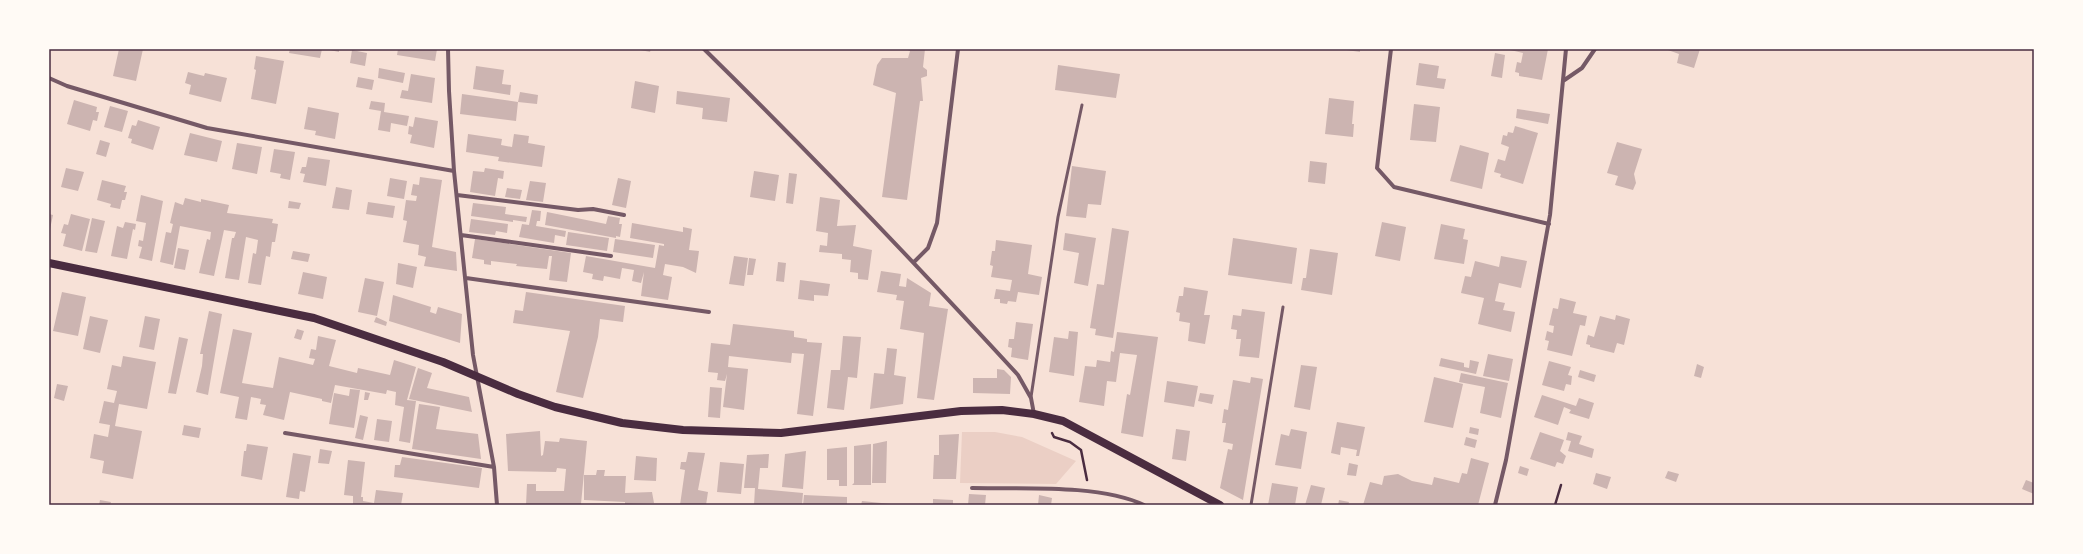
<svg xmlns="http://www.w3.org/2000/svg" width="2083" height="554" font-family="'Exo 2',sans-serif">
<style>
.green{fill:#ebcfc5}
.building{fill:#ccb4b1}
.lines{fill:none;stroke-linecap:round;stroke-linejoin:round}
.path{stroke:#4a2c40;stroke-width:2.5}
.service{stroke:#755966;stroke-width:3}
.minor{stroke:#755966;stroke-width:4}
.secondary{stroke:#4a2c40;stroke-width:8}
.neatline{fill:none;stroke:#4a2c40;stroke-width:1.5}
</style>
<rect width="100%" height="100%" fill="#f7e1d7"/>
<!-- green -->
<path class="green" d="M962 432H995L1022 437 1076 461 1056 484 960 483Z"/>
<!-- building -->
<path class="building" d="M119 49H143L136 81 113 76Z
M290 49H322L320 58 289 53Z
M325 49H339V52Z
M398 49H437L435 61 397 55Z
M636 49H651L650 52Z
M905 49H925L923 67 927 70V76L921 78 923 101H920L907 200 882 197 896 93 873 85 877 65 882 58H908L910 51Z
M1340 49H1360V52Z
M1506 49H1548L1542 80 1519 76V73L1515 72 1517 62 1521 63 1523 53Z
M1665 49H1700L1694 68 1677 63 1679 54Z
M352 50 367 53 365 66 350 63Z
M1495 53 1505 55 1502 78 1491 76Z
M256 56 284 61 276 104 251 99 256 70 254 69Z
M1419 63 1439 66 1437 78 1446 79 1444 89 1416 85Z
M1058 65 1120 74 1116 98 1055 90Z
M476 66 504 70 502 84 511 85 510 95 473 89Z
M379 68 405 73 403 83 378 78Z
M188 72 204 76 205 73 227 78 221 102 189 94 191 85 185 83Z
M411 74 435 78 432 103 400 98 402 90 408 91Z
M358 77 374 80 372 90 356 87Z
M635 81 659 86 655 113 631 108Z
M677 91 730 98 727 122 702 119 703 108 676 104Z
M520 92 538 95 537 104 518 102Z
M462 94 518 102 516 121 460 114Z
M1329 98 1354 101 1352 124H1354L1353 137 1325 134Z
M74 100 97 107 96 112H99L97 121 93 120 90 131 67 124Z
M371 101 385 103 384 112 409 116 407 126 391 123 390 132 378 130 381 111 369 109Z
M1414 104 1440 107 1436 142 1410 140Z
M110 106 128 111 122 132 104 127Z
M308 107 339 113 335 139 315 135 316 131 304 129Z
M1517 109 1550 114 1548 124 1516 118Z
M415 117 438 121 434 148 410 143 412 135 408 134 409 126 413 127Z
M138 120 160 127 153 150 131 143 132 139 128 138 132 125 136 126Z
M1515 126 1538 133 1523 184 1500 177 1501 174 1494 172 1498 159 1505 161 1509 147 1501 144 1503 135 1507 136 1508 132 1513 133Z
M190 133 222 141 217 162 184 155Z
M468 134 502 139 501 145 512 147 514 134 529 136 528 143 545 146 542 167 498 161 499 157 466 152Z
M100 140 110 143 106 157 96 154Z
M1617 142 1642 149 1634 174 1636 183 1633 190 1615 185 1618 176 1607 173Z
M237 143 262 147 257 174 232 169Z
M1460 145 1489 153 1482 189 1450 181Z
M274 149 295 152 290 180 280 178 281 174 270 172Z
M308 157 330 160 326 186 303 182 305 174 300 173 302 167H306Z
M1310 161 1327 163 1325 184 1308 182Z
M1072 166 1106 171 1101 205 1088 204 1086 218 1066 216Z
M66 168 84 172 78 191 61 187Z
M485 168 504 171 503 179 498 178 495 196 470 192 473 171 484 172Z
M754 171 779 175 775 201 750 197Z
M789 173 797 174 793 204 786 203Z
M420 177 442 180 432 247 456 252 457 271 424 266 426 257 418 255 419 245 403 242 407 221 403 220 406 200 416 201 417 196 411 195 413 184 419 185Z
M390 178 407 181 404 199 387 196Z
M618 178 631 181 626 208 612 205Z
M102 180 126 186 124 192H127L125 200H122L120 209 110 207 111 204 97 200Z
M530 181 546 183 543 202 526 200Z
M336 187 352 190 349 210 332 208Z
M507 188 522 190 520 199 505 197Z
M141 195 163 201 152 261 139 258 142 247 138 246 139 240 143 241 146 223 136 221Z
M820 197 840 200 837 226 856 225 853 246 872 250 868 280 858 279V273L850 272 851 260 842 259V254L819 252 820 245 827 246 828 233 816 231Z
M185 198 201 202V199L229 205 227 213 273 219 272 223 278 224 275 242H272L270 257 266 256 261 285 248 283 253 253 256 254 258 240 246 237 239 280 225 278 232 238H234L236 232 224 230 214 276 199 273 207 239 210 240 211 232 180 226 173 265 160 262 166 232 171 233 173 224 170 223 175 202 183 205Z
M289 201 301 203 299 209 288 208Z
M368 202 395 206 393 218 366 214Z
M473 203 506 207 505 214 527 217 526 222 513 220V222L471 216Z
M532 210 541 211 540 221H537L536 226 566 231 565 237 555 235 554 243 519 237 522 224 529 225Z
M547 212 606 224 608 216 620 218 619 224H622L620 237 616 236V238L545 225Z
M49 214 53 215 50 229H49Z
M71 214 90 219 82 251 63 246 66 234 61 233 64 224 68 225Z
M92 218 105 221 97 253 85 251Z
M471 219 508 224 507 233 496 231 495 235 469 232Z
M125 222 136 224 135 230 133 229 127 259 111 256 117 226 123 228Z
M1382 222 1406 227 1400 261 1375 256Z
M632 223 683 232V227L692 229 689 250 699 251 696 273 683 267 665 264 663 275 672 277 668 300 641 296 644 272 641 283 632 281 634 270 622 268 620 279 604 276 603 281 592 279 593 274 583 272 586 256 655 268 659 245 664 246V244L630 238Z
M1441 224 1465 229 1463 239 1468 240 1464 264 1434 259Z
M1112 228 1129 231 1113 338 1095 335 1096 329 1090 328 1097 284 1104 285Z
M568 232 609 238 607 251 566 245Z
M1065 233 1096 238 1088 286 1074 283 1079 253 1063 250Z
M1233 238 1297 248 1292 284 1228 275Z
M475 239 571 253 567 282 549 280 552 256H549L547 269 516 266 517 264 491 261V265L484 264V260L472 258Z
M615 239 655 245 653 258 613 252Z
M996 240 1032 245 1028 274 1042 277 1039 295 1018 292 1016 302 1008 301 1007 304 1000 303V299H994L996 289 1010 291 1012 280 991 277 993 266 990 265 992 251H995Z
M178 248 189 250 185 270 174 268Z
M1310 249 1338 253 1332 295 1301 290 1303 278H1306Z
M293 251 310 254 308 262 291 259Z
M734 256 748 258 744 286 729 284Z
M1501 256 1527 261 1521 288 1499 283 1495 301 1505 303 1503 310 1515 312 1511 332 1478 324 1484 298 1461 293 1465 276 1471 277 1475 261 1499 267Z
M749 258 756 259 753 275H747Z
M778 262 786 263 784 282 776 281Z
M398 263 417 267 413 288 396 284Z
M881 271 901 274 899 286 906 287 907 278 931 293 929 306 948 309 934 400 917 398 924 333 900 329 904 301 896 300 897 295 877 292Z
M303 272 327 277 323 299 298 294Z
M365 278 384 282 377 316 358 312Z
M800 280 830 284 828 296 814 295V301L798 299Z
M1184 287 1208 291 1204 315H1210L1205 344 1188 341 1190 323 1179 321 1180 313 1176 312 1179 296H1183Z
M62 292 86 297 78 336 53 331Z
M526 292 625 306 623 322 600 319 598 337 583 398 556 392 570 331 513 323 515 310 523 311Z
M393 295 431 307 430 312 436 314 438 307 462 314 460 343 389 321Z
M1560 298 1576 302 1573 313 1587 316 1585 326 1580 325 1572 356 1547 350 1549 341 1545 340 1547 331 1553 333 1554 326 1549 325 1553 308 1558 309Z
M1242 309 1265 312 1259 358 1239 356 1241 339H1236L1237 330 1231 329 1233 315 1241 316Z
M209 311 222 314 208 395 196 392 202 366 203 354H200Z
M1616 315 1630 319 1624 345 1617 343 1614 353 1590 347V345L1586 344 1588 335 1594 337 1600 316 1615 320Z
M90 316 108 320 100 353 83 349Z
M145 316 160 319 154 350 139 347Z
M376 317 387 322 386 326 374 322Z
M1016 322 1033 324 1028 360 1011 357 1012 348 1008 347 1009 339H1014Z
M733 324 794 331V337L807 339V342L822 343 813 416 797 414 804 354 792 353 791 363 729 356 728 367 748 369 744 410 723 407 727 374 725 381 717 380 718 373 708 372 711 343 730 345Z
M233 329 252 333 242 383 254 385 273 388 279 357 313 365 315 359 309 358 311 349 316 350 318 336 336 340 329 366 357 373 358 368 390 375 394 360 416 367 407 400 416 401 410 443 399 441 404 407 395 405 396 392 387 390 386 394 335 385 331 403 322 401V399L290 392 284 420 263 415 266 405 260 404 261 399 251 397 247 420 235 418 239 397 220 393Z
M297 329 304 331 301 340 294 338Z
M1069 331 1078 332 1074 376 1049 372 1054 337 1068 339Z
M1117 332 1158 337 1143 437 1121 433 1127 394 1130 395 1137 355 1120 353 1116 382 1107 381 1104 406 1079 402 1085 366 1096 367 1097 360 1110 362 1111 351 1114 352Z
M843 336 861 337 857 378 848 377 844 410 827 408 831 370H840Z
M179 337 188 339 176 394 168 393Z
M887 348 897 349 894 375 906 377 903 404 870 409 874 373 884 374Z
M1488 354 1513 359 1509 381 1483 376Z
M123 356 156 362 147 409 119 404 115 426 142 431 133 479 102 473 104 461 90 458 94 434 108 437 110 425 99 423 104 401 114 403 117 391 107 389 112 365 121 367Z
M1441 358 1464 363V367L1469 368 1470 360 1479 362 1476 374 1439 366Z
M1549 361 1571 367 1568 375 1572 376 1571 385 1566 384 1564 391 1542 385Z
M1697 364 1704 367 1701 378 1694 376Z
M1301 365 1317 367 1310 410 1294 407Z
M418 368 432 373 427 388 469 397 472 412 409 399Z
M997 369 1004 370 1011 377 1010 394 973 393V378H997Z
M1580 370 1596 375 1594 382 1578 377Z
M1461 373 1508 383 1501 418 1480 413 1485 387 1459 382Z
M1251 377 1263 379 1243 500 1220 488 1228 449 1232 450 1233 444 1223 442 1226 423H1222L1224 409 1228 410 1233 380 1250 383Z
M1434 377 1463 384 1453 428 1424 422Z
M1167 381 1198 386 1194 407 1164 402Z
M57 384 68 386 64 401 54 398Z
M710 387 722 388 720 418 708 417Z
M350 389 360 390 354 428 329 424 334 393 349 396Z
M365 392 370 393 368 400H364Z
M1200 393 1214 395 1212 404 1198 401Z
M1542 395 1576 406 1579 398 1594 403 1589 419 1569 413 1571 410 1564 407 1558 425 1534 417Z
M419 404 440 407 436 429 478 434 481 459 412 449Z
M360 415 368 417 363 440 355 438Z
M377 419 392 421 389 442 374 440Z
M1337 422 1365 427 1359 456H1356L1357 450 1341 447 1340 455 1331 453Z
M184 425 201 428 199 438 182 435Z
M1470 427 1479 429 1478 435 1469 433Z
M1176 429 1190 431 1186 461 1172 459Z
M1291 429 1307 432 1301 469 1275 465 1281 434 1289 436Z
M540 431 541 456 543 455 545 441 559 442 560 438 587 441 581 504 526 505 527 484H536V491H564L566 469 557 468 556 472 508 471 506 434Z
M1540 432 1564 440 1560 451 1566 456 1563 464 1557 462 1555 467 1530 459Z
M1568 432 1582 436 1579 444 1594 449 1592 458 1568 451 1571 441 1566 440Z
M959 434 956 479H933L934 455H939V435Z
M1466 437 1477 440 1475 448 1464 445Z
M887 441 886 483H872L873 444Z
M247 444 268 447 262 480 241 476 244 451H246Z
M871 444V485H852L854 483V446Z
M847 447V486H839V480H827V449Z
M320 449 332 451 329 464 318 463Z
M806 451 803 489 782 487 785 454Z
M688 452 705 453 698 490 708 492 706 505H680L685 470 680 469 681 462H686Z
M293 453 311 456 305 492 300 491 299 499 286 497Z
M769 454 768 468H760L758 489 803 493 802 505H754L755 488H744L747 455Z
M636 456 657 458 656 481 634 480Z
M402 457 482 468 479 488 394 477 395 465H400Z
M1471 458 1489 463 1478 505H1363L1370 482 1382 485 1384 476 1398 474 1412 481 1432 485 1434 477 1459 483 1462 473 1467 474Z
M348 460 365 462 361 497H363V501L374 503 376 490 403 493 401 505H353V496L344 495Z
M720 462 744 464 741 494 717 492Z
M1349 463 1358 465 1356 476 1347 475Z
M1520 466 1529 469 1527 476 1518 473Z
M597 470H605L604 476H626L625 493 652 492 654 503 625 504V502L584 500V475H596Z
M1668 471 1679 474 1676 482 1665 478Z
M1596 473 1611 477 1607 489 1593 484Z
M2026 480 2034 483V494L2022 489Z
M1272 483 1298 487 1295 505H1268Z
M1311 485 1325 488 1321 505H1305Z
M969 494 986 495 985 505H968Z
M804 495 847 497V505H803Z
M1039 495 1052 498 1051 505H1038Z
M933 499 953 500V505H933Z
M100 500 111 502 110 505H99Z
M1339 500 1349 502 1348 505H1338Z
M862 501 891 504V505H861Z"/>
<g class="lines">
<!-- path -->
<path class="path" d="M1052 433 1054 437 1070 442 1081 450 1087 480
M1555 505 1561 485"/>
<!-- service -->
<path class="service" d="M1031 397 1058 217 1082 105
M1251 505 1283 307"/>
<!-- minor -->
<path class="minor" d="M448 49 449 91 454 171 473 355 494 467 497 505
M704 49C812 155 916 264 1018 375L1031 398 1034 414
M1391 49 1377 168 1394 187 1549 224
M49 78 67 86 207 128 454 171
M1563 81 1582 68 1595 49
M457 195 578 210 593 209 624 215
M461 235 611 256
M914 262 928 248 937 223 958 49
M466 278 709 312
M285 433 494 467
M972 488C1022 489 1100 484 1144 505
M1495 505 1506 460 1550 215 1566 49"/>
<!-- secondary -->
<path class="secondary" d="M49 263 314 318 443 362 518 394 555 407 622 423 683 430 781 433 961 411 1002 410 1034 414 1063 421 1220 505"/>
</g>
<!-- border -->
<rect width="2083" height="554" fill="none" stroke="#fffaf5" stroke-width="100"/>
<rect x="50" y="50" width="1983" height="454" class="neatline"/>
</svg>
